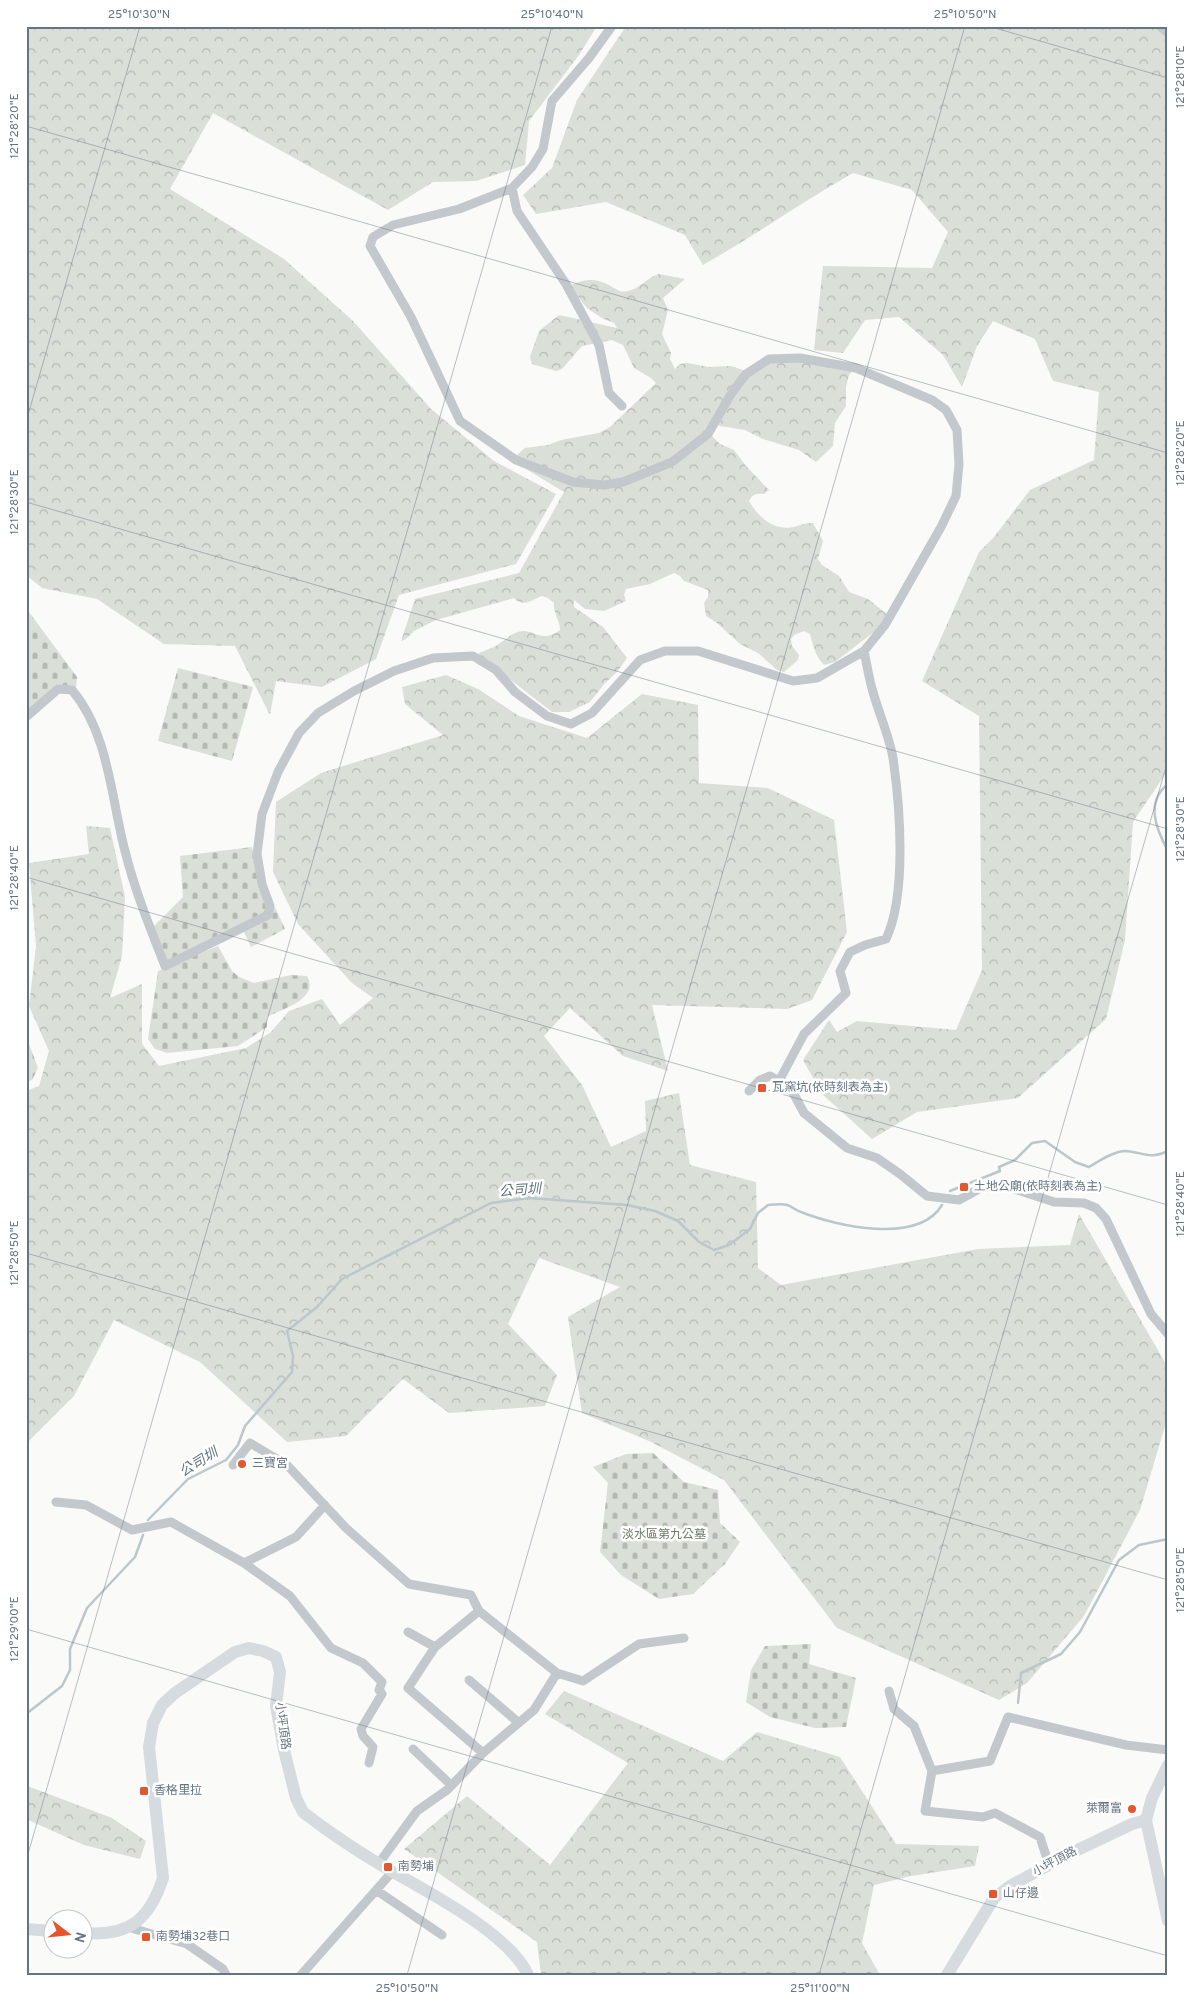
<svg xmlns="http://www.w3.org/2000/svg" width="1194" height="2001" font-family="Overpass,'Noto Sans TC',sans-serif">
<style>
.forest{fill:url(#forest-crowns)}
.cemetery{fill:url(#cemetery-stones)}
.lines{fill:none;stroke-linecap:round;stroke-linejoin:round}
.stream{stroke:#bbc7cb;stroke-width:2.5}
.street{stroke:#c3c8cc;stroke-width:9}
.secondary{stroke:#d6dbdf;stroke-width:12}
.ticks{fill:none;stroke:#657683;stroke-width:1;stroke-opacity:0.45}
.poi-dot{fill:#e4572e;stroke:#fff;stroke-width:2}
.labels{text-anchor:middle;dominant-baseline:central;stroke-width:5;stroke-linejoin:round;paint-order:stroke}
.poi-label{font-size:12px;fill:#657683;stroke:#fff;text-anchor:start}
.park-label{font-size:12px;fill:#687a64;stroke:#fff}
.street-label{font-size:12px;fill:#657683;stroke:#fff}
.water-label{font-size:14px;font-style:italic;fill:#60757c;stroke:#fff}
.neatline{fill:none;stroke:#657683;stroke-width:2}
.ticks-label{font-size:12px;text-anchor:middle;fill:#657683}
</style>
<defs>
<pattern id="forest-crowns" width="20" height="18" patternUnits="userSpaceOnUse" patternTransform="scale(1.25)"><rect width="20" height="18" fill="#dadfd7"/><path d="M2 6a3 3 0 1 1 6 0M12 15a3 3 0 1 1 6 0" fill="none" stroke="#b4b9b4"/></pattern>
<pattern id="cemetery-stones" width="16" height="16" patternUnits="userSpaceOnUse" patternTransform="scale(1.25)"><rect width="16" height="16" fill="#dadfd7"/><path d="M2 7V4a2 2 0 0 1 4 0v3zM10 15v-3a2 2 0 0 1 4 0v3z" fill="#b4b9b4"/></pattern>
</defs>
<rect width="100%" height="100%" fill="#fafaf8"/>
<!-- forest -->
<path class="forest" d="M26 26H597L579 55 529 121 525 165 476 181 433 182 388 210 213 113 170 189 284 259 353 321 431 409 494 461 556 494 516 564 399 595 376 659 322 687 276 681 270 715 235 646 164 644 97 599 42 588 26 575Z
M626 26H1168V770L1133 822 1125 940 1106 1019 1018 1098 917 1112 872 1139 822 1094 803 1060 829 1020 837 1032 857 1021 956 1030 982 970 979 716 922 681 979 552 994 537 1030 490 1094 460 1099 392 1053 381 1035 339 993 321 977 346 962 387 943 355 899 317 865 320 843 353 814 350 823 266 932 268 948 232 912 190 853 173C802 202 754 236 703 265L685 235 606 202 536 214 523 195 552 168 577 100Z
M659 274 685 279 663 298 668 310 662 334 671 353 670 359 675 369 680 364 687 363 709 367 731 366 749 372 776 356 854 369 849 375 846 387V406L835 423 833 446 816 462 799 450 763 439 745 430 720 426 715 422 712 436 720 444 734 450 746 466 769 490 764 494C756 493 753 494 749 501 758 517 774 531 794 527 801 525 805 523 813 523L823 541 818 559 822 565 839 576 849 592 868 599 888 615 883 625 835 662 824 665C815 656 813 645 810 634L804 631 794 635 791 639 792 646 799 655 798 660 784 672 777 670 758 653 740 644 717 623 706 616 704 603 708 597V590L684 581 680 576 674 573 650 584 626 589 624 595 626 601 604 611 585 609 574 600V607L603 627 627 658 617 672 605 683 590 702 569 712H552L498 670 478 665 477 659 479 653C484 651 489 649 494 647 503 642 508 635 518 632 533 627 540 645 560 630 560 620 553 613 554 603L548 598 542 596C531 600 524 608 514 598L436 620 414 631 406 639 401 641 415 599 519 573 564 492 511 460 525 448 548 445 561 440 599 433 610 427 656 383 651 378 634 368 623 345 612 340 582 346 562 369 556 371 532 364 530 357 539 331 559 315C579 319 597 324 617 328L614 323 602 318 587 308 579 298 566 294 564 289C579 280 592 276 609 285 616 289 620 293 628 291 640 289 647 277 659 274Z
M446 675 478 689 519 716 587 738 642 694 698 705 699 783 768 788 834 820 847 932 812 1000 787 1009 652 1005 668 1071 623 1056 570 1008 544 1036 582 1085 611 1147 646 1131 645 1101 679 1093 690 1165 756 1182 758 1268 781 1285 978 1249 1070 1245 1079 1214 1166 1364 1165 1426 1140 1510 1084 1616 1027 1683 999 1700 837 1628 724 1480 649 1441 582 1413 568 1317 620 1287 539 1258 508 1324 557 1375 545 1406 449 1413 403 1379 346 1436 287 1442 200 1362 114 1320 74 1396 26 1444V1091L39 1086 49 1051 29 1006 36 946 29 863 89 854 86 826 110 828 125 897 122 956 110 998 142 984V1044L159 1066 246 1048 271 1032 289 1011 322 999 340 1025 373 998 352 983 298 924 273 872 276 802 321 773 443 735 405 704 402 687Z
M564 1691 723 1761 757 1732 840 1757 896 1844 979 1846 975 1866 911 1876 874 1885 862 1943 880 1975H541L537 1942 404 1849 467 1796 550 1865 628 1763 545 1714Z
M26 1784 30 1787 112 1818 146 1841 140 1859 84 1845 26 1819Z"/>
<!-- cemetery -->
<path class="cemetery" d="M26 608 77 677 76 689 62 686 26 713Z
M178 668 253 687 232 761 158 741Z
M252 847 267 913 166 963 152 928 183 897 180 856Z
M275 907 285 929 251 947 243 930 270 917Z
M218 946 232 971 239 977 254 983 291 975 307 976C320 999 282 1009 267 1017V1027L238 1046 167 1053 155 1049 148 1039 158 971Z
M26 1036 38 1068 32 1080 26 1082Z
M653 1453 684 1482 718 1490 720 1523 740 1542 725 1564 693 1594 659 1599 621 1575 600 1552 608 1483 593 1467 626 1454Z
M811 1644 809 1664 856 1678 846 1727 815 1728 770 1717 746 1702 751 1670 765 1646Z"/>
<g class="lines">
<!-- stream -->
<path class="stream" d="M1168 784C1145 802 1156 829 1168 851
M950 1191 1000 1171 999 1167 1015 1160 1032 1143 1045 1141 1075 1162 1089 1167C1099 1161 1114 1151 1125 1151 1143 1152 1149 1160 1168 1151
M148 1520 188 1479 226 1460 238 1445 245 1426 292 1372 293 1356 287 1331 317 1307 342 1279 491 1203 529 1198 627 1205 655 1211 678 1221 699 1242 714 1250 729 1245 750 1229 758 1213 768 1205C774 1205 782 1203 787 1205 792 1206 796 1211 801 1212 836 1226 918 1245 942 1205
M1018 1703 1021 1673 1061 1654 1080 1632 1119 1560 1139 1545 1168 1539
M26 1714 62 1686 70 1670V1649L87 1608 135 1557 143 1535"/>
<!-- street -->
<path class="street" d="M1160 26 1168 33
M512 188 517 211 566 284 599 345 609 393 622 406
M26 717 58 689 72 690C109 734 111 798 125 851 135 891 150 928 165 966L268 915 270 906 262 884 257 854 262 814 278 772 299 733 318 713 354 691 394 671 433 658 473 656 496 670 515 692 547 716 571 724 592 713 640 660 665 651H698L793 681 817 678 864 651 885 625 941 527 956 496 959 464 957 430 946 410 932 400 856 368 800 358 769 359 746 374 731 394 708 434 672 462 623 482 604 485 573 482 516 460 460 421 411 317 370 246 373 237 393 225 459 209 512 188 532 167 543 149 552 101 589 58 612 26
M779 1081 804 1034 846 993 840 971 850 952 865 945 886 939C907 895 900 806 893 758 889 735 879 714 873 692 869 679 867 665 864 651
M749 1091 760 1080 770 1076 790 1087 804 1113 847 1148 877 1158 900 1174 927 1196 959 1200 986 1185 1005 1186 1054 1202 1084 1203 1096 1208 1106 1219 1151 1314 1168 1334
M233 1465 250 1443 287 1465 346 1528 409 1584 471 1595 479 1611 557 1673
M56 1502 86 1505 132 1530 171 1522 244 1563
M325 1505 296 1537 244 1563 290 1596 331 1648 363 1663 382 1682 379 1690 382 1694 361 1729 363 1736 373 1747 369 1763
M479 1611 435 1647 408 1688 483 1753
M408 1632 435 1647
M469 1680 519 1723
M889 1691 894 1709 914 1726 932 1771 925 1811 983 1817 995 1813 1040 1837 1049 1865
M413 1749 451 1785
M932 1771 990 1761 1008 1717 1126 1745 1168 1750
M379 1863 417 1811 447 1790 483 1753 534 1710 557 1673 583 1681 639 1644 684 1638
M376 1890 442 1935
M131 1928 187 1944 223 1969 226 1975
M301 1975 393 1871"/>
<!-- secondary -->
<path class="secondary" d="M1168 1765 1152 1798 1146 1820 1168 1921
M26 1929 52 1931
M82 1933C128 1937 149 1921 163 1878L149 1747 153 1723 162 1705 175 1693 235 1652 249 1648 263 1651 276 1657 280 1672 276 1706 284 1750 296 1798 303 1812C327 1831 353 1848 379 1864 420 1888 509 1932 528 1975
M947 1975 994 1898 1010 1886 1069 1854 1132 1824 1146 1820"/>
</g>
<!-- ticks -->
<path class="ticks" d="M988 26 1168 78M26 126 1168 453M26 422 140 26M26 502 1168 829M26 877 1168 1205M26 1253 1168 1580M26 1629 1168 1956M26 1861 552 26M407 1975 965 26M819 1975 1168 760"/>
<!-- markers -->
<g class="poi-dot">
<rect x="757" y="1083" width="10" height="10" rx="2.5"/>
<rect x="959" y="1182" width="10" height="10" rx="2.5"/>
<circle cx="242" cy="1464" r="5"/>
<rect x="139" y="1786" width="10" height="10" rx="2.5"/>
<circle cx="1132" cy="1809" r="5"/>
<rect x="383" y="1862" width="10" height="10" rx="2.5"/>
<rect x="988" y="1889" width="10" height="10" rx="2.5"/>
<rect x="141" y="1932" width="10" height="10" rx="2.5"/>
</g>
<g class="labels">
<!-- poi labels -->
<g class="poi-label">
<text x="772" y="1088">瓦窯坑(依時刻表為主)</text>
<text x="974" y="1187">土地公廟(依時刻表為主)</text>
<text x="252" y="1464">三寶宮</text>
<text x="154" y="1791">香格里拉</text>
<text x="1122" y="1809" text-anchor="end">萊爾富</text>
<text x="398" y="1867">南勢埔</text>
<text x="1003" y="1894">山仔邊</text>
<text x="156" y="1937">南勢埔32巷口</text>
</g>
<!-- park labels -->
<g class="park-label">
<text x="664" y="1535">淡水區第九公墓</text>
</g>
<!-- street labels -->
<g class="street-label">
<text transform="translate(282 1726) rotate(82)">小坪頂路</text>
<text transform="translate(1055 1862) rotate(-28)">小坪頂路</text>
</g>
<!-- water labels -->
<g class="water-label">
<text transform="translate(520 1191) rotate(-4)">公司圳</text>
<text transform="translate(199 1463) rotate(-32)">公司圳</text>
</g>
</g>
<!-- border -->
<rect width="1194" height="2001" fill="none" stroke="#ffffff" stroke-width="55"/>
<!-- north arrow -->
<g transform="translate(68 1934) rotate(106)"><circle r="24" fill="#ffffff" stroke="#c1c8cd"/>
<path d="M0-4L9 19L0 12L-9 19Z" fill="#e4572e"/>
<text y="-8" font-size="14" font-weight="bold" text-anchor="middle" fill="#657683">N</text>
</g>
<rect x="28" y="28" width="1138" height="1946" class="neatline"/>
<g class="ticks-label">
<text x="139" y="18">25°10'30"N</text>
<text x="552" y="18">25°10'40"N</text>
<text x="965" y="18">25°10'50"N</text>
<text transform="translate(1180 77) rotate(-90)" y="4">121°28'10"E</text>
<text transform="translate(14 126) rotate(-90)" y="4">121°28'20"E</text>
<text transform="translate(1180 453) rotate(-90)" y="4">121°28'20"E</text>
<text transform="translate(14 502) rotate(-90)" y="4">121°28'30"E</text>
<text transform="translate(1180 829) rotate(-90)" y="4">121°28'30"E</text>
<text transform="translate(14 878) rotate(-90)" y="4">121°28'40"E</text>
<text transform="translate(1180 1204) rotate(-90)" y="4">121°28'40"E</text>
<text transform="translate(14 1253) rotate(-90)" y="4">121°28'50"E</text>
<text transform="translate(1180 1580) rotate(-90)" y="4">121°28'50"E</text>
<text transform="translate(14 1629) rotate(-90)" y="4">121°29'00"E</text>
<text x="407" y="1992">25°10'50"N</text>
<text x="820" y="1992">25°11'00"N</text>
</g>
</svg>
